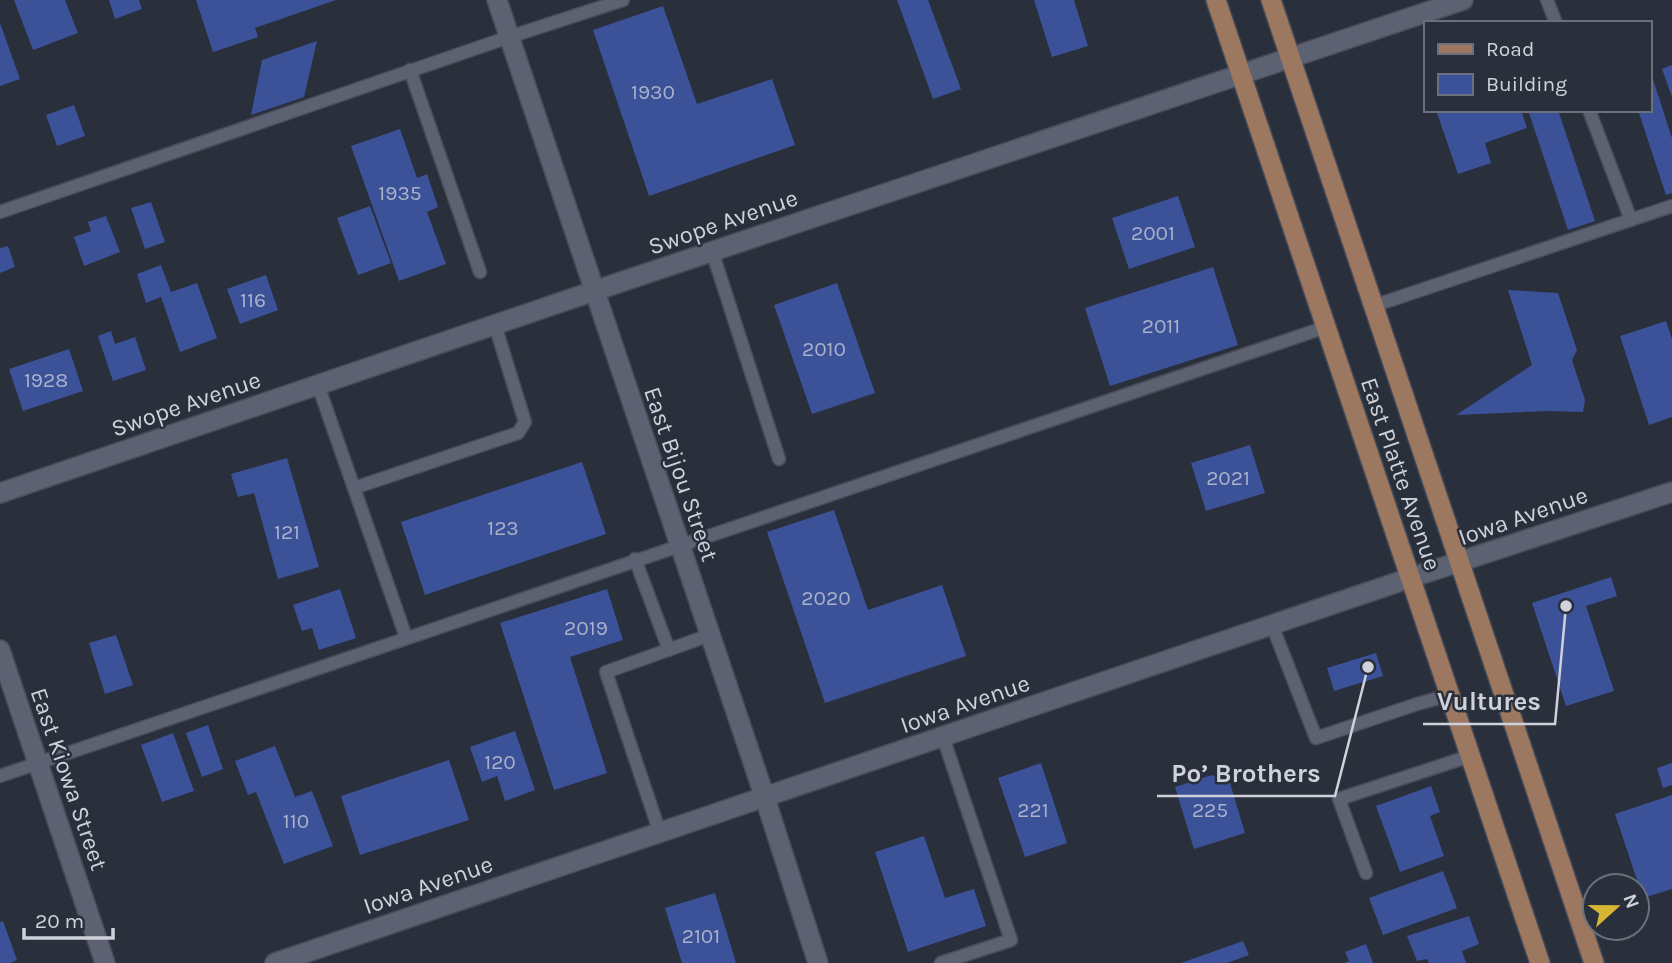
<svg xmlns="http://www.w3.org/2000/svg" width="1672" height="963" font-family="Karla,sans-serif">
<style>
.building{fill:#3b5198}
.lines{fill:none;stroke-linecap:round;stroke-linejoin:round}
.service-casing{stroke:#484b57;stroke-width:15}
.minor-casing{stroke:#484b57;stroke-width:22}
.tertiary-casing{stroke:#484b57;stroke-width:22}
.primary-casing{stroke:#484b57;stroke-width:22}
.service{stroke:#5c6271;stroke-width:12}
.minor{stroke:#5c6271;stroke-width:19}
.tertiary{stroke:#5c6271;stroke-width:19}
.primary{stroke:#9c7860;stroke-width:19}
.labels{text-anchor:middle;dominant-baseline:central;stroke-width:5;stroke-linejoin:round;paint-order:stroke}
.number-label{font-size:21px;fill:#aab2ca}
.street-label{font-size:24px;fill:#cfd2db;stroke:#2a2f3c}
.leader{fill:none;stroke:#cfd2db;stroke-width:2.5}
.callout-dot{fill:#cfd2db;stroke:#2a2f3c;stroke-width:2.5}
.callout-label{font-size:26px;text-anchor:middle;font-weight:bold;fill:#cfd2db;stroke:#2a2f3c;stroke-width:5;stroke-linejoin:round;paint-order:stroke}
</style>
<rect width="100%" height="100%" fill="#2a2f3c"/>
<!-- building -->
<path class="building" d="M14 0H65L78 33 33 50Z
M109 0H139L142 9 115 19Z
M196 0H336L255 28 258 37 213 52Z
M897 0H928L961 89 933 99Z
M1034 0H1074L1088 46 1052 57Z
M663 6 697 104 772 79 795 145 649 196 593 30Z
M0 23 20 79 0 86Z
M317 41 304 97 251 115 262 60Z
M1672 65V97L1662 69Z
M1650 70 1672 138V193L1666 195 1638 110H1649Z
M74 105 85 136 57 146 46 115Z
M1436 110H1521L1527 128 1485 143 1491 163 1458 174Z
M1528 110H1558L1595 221 1568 230Z
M400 129 417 178 427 174 438 207 427 212 446 264 399 281 351 146Z
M1178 196 1195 247 1129 269 1112 218Z
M151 202 165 242 145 249 131 208Z
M370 206 391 263 358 275 337 218Z
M106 216 120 252 84 266 74 237 91 231 88 222Z
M8 246 15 267 0 273V248Z
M161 265 171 292 197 283 217 338 180 352 161 297 146 303 137 274Z
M1213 267 1238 345 1110 386 1085 308Z
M266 275 278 310 240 324 227 289Z
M837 283 875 393 812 414 774 305Z
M1508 290 1558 293 1577 350 1572 360 1585 400 1583 412 1548 411 1456 415 1532 365Z
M1666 321 1672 339V417L1649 425 1620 336Z
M111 331 115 344 135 337 146 370 113 381 98 336Z
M69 349 83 391 23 411 9 369Z
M1250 445 1265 493 1206 511 1191 463Z
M287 458 319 567 278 579 254 493 238 497 231 474Z
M582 462 606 534 425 595 401 522Z
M834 510 868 610 942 585 966 656 825 703 767 532Z
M1611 577 1617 596 1586 606 1614 691 1566 706 1532 603Z
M340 589 356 638 319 650 312 628 302 631 293 605Z
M607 589 623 640 570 657 607 773 554 790 500 623Z
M116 635 133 685 105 694 89 643Z
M1376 653 1383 676 1334 691 1327 668Z
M208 725 223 769 202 777 186 733Z
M515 731 535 790 505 801 497 776 482 782 470 747Z
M173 733 194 791 162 802 141 745Z
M275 746 295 797 312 791 333 846 284 864 256 792 248 795 235 761Z
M449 760 469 820 360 855 341 796Z
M1041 763 1067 843 1025 857 998 778Z
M1672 763V785L1663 788 1657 768Z
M1212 775 1230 783 1245 833 1194 849 1175 787Z
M1431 786 1440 812 1430 816 1444 856 1400 872 1376 806Z
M1672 795V889L1643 898 1615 814Z
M924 836 945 898 974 889 986 926 908 952 875 852Z
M1443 871 1457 908 1383 935 1369 898Z
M715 893 736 963H682L665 908Z
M1469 916 1479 944 1462 951 1466 963H1429L1427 959 1417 961 1407 936Z
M3 921 17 960 10 963H0V922Z
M1243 941 1249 955 1227 963H1181Z
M1366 944 1373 963H1344L1349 961 1345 952Z"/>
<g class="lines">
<!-- service casing -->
<g class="service-casing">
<path id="service" d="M1547 0 1556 23
M410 70 480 272
M1589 110 1631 220
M0 212 509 37 623 0
M712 251 779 459
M1373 306 1672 206
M318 385 406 637
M354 488 518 433 525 422 495 325
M635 559 669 650
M1272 625 1316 738 1417 704 1450 695
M0 776 1326 327
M660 833 606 672 710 635
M1366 873 1339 799 1470 756
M941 963 1011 940 943 737"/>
</g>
<!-- minor casing -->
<g class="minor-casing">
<path id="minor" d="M0 493 594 291 1463 0
M0 650 105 963
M275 963 1410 578 1672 492"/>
</g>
<!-- tertiary casing -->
<g class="tertiary-casing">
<path id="tertiary" d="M497 0 765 798 818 963"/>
</g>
<!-- primary casing -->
<g class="primary-casing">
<path id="primary" d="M1216 0 1540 963
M1271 0 1594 963"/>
</g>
<!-- service -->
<use href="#service" class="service"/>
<!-- minor -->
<use href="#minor" class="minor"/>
<!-- tertiary -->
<use href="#tertiary" class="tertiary"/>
<!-- primary -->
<use href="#primary" class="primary"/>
</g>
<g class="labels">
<!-- number labels -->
<g class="number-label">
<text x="653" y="92">1930</text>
<text x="400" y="193">1935</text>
<text x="1153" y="233">2001</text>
<text x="253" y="300">116</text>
<text x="1161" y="326">2011</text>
<text x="824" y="349">2010</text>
<text x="46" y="380">1928</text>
<text x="1228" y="478">2021</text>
<text x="503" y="528">123</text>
<text x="287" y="532">121</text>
<text x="826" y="598">2020</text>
<text x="586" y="628">2019</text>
<text x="500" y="762">120</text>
<text x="1033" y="810">221</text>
<text x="1210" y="810">225</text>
<text x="296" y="821">110</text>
<text x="701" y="936">2101</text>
</g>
<!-- street labels -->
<g class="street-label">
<text transform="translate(723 222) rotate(-19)">Swope Avenue</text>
<text transform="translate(186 404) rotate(-19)">Swope Avenue</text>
<text transform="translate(681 474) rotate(71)">East Bijou Street</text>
<text transform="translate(1401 474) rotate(71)">East Platte Avenue</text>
<text transform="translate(1523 516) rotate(-19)">Iowa Avenue</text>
<text transform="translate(965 704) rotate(-19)">Iowa Avenue</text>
<text transform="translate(69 779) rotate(71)">East Kiowa Street</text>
<text transform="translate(428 885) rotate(-19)">Iowa Avenue</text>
</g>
</g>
<!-- callouts -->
<path class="leader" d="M1566 606L1555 724H1423M1368 667L1335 796H1157"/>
<g class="callout-dot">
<circle cx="1566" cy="606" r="7"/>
<circle cx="1368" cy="667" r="7"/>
</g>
<g class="callout-label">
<text x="1489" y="710">Vultures</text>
<text x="1246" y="782">Po’ Brothers</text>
</g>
<!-- legend -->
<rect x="1424" y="21" width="228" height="91" fill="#2a2f3c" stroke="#6c707c" stroke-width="2"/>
<rect x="1438" y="44" width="35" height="10" fill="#9c7860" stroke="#6c707c" stroke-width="2"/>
<text x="1486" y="56" font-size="21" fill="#cfd2db">Road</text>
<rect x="1438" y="74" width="35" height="21" fill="#3b5198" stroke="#6c707c" stroke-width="2"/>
<text x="1486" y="91" font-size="21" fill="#cfd2db">Building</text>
<!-- north arrow -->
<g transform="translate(1616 907) rotate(69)"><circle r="33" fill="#2a2f3c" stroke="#6c707c" stroke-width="2"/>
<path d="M0-5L12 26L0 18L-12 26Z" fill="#d7b434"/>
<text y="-10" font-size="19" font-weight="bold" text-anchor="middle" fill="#cfd2db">N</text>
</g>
<!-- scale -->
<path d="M24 928v10h89v-10" fill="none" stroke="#cfd2db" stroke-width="3.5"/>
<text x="35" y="928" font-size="21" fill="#cfd2db" stroke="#2a2f3c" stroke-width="5" paint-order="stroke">20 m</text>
</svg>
